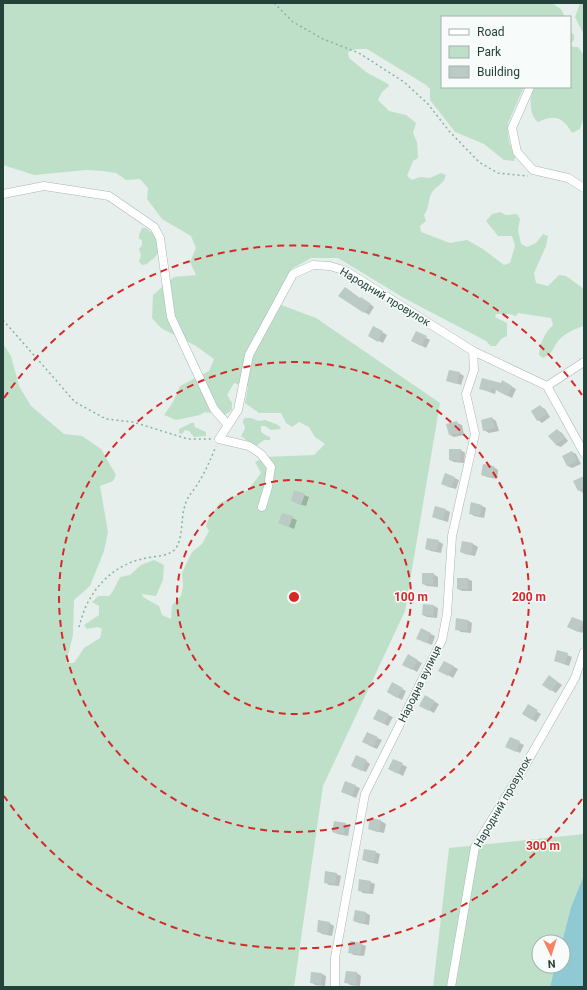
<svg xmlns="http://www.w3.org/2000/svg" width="587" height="990" font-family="Roboto,sans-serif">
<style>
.green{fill:#bfe0c8}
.water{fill:#8ec9d4}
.shadow{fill:#0003}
.building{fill:#bbcac4}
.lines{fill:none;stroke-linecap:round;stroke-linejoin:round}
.street-casing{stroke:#a8b8b2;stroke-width:9}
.path{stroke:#86b3a5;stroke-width:1.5;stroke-dasharray:2 3;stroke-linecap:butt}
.street{stroke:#fff;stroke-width:8}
.ring{fill:none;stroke:#d62828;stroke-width:2;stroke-dasharray:7 5}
.labels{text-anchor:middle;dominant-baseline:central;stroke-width:3;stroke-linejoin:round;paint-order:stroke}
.street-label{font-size:11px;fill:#24423a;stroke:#f7fbf9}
.centre{fill:#d62828;stroke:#f7fbf9;stroke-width:2}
.ring-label{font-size:12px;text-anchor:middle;font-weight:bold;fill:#d62828;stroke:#f7fbf9;stroke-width:3;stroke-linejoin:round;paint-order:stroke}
</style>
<rect width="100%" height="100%" fill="#e6efeb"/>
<!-- green -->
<path class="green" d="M3 3H552L561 9 565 17H442V87H524L508 123C507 133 509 149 516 155L514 161 504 160 484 144 455 132 430 100V89L426 85 367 49H356L348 52 349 58 366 72 388 84 389 86 382 92 378 100 389 111 406 115 416 123 413 133 417 142 418 158 413 161 407 176 412 180 420 177 430 178 441 173 446 175C444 185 435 186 431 194 428 201 429 209 424 215L426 221 420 226 421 232 450 243 467 240 483 249 504 265 510 263 515 246 512 236H498L486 221 492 214 500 212 506 215 517 214 520 219 518 230 521 244 527 247 536 243 543 234 548 236 546 246 534 273 536 283 548 286 559 275 566 276 584 289V326C576 328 564 334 559 340 553 347 553 354 543 358L539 355C540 343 544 334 553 325L551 318 518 313 516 316 509 314H496L495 317 507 323V336L501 339 496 346H491L486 341 404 298 338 258H311L292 269 273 302 316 318 440 403 405 611 323 786 294 987H3V344L11 356 19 386 31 406 64 434 82 436 101 449 116 475 113 481 100 486 108 532 104 551 90 586 74 600 73 635 66 663H74L84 648 100 638 102 629 98 627 87 629 84 625 99 615V606L92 602 98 596H109L113 591 120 577 130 575 141 565 154 560 164 565 163 580 156 596 142 594 143 597 159 606 162 615 171 619 172 605 181 596 183 586 182 573 192 552 202 544 209 531 206 526 209 518 220 503 248 490 261 473 255 462 265 457 314 455 325 444 315 437 309 427 299 422 292 427 286 423 281 413H259L245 403 248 387 234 383 227 395 232 403V410L225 415 205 412 200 415 176 420 164 415 173 402 180 386 209 371 214 359 196 346 161 328 152 318 153 295 174 277 196 275 190 262 196 248 191 236 162 219 147 199 148 188 140 179 126 180 116 173 103 171 86 170 34 175 3 165Z
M580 3H584V32L582 31 575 17Z
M570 31 574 35V40L571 44 573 47H578L584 55V117L580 129 572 133C563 117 555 114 538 122 529 115 529 97 534 87H570Z
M142 228H146L159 239C159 246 160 253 154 258 151 261 149 261 147 264L142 265 139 262 141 255 139 249 142 245V240L139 239V235Z
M245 418H251L259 421 265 420 276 424 281 427 280 429 271 430 265 426H261V432L267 436 270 437V440H264L255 447 241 436C243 431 247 429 243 423V420Z
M191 423H194L195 427 206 432V436L194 437 189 431 185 430 182 434 179 433V429Z
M584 834V875L571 907 562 942H539V966H555L550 987H433L449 848Z"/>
<!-- water -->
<path class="water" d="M584 875V987H550L555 966H563V942H562L571 907Z"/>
<!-- shadow -->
<path class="shadow" d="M339 296 366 301 374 307 369 315Z
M374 327 387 335 383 343 369 336Z
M417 332 430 340 426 348 412 341Z
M459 373 464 376 461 385 447 380Z
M503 382 516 389 512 398 496 389 495 394 481 389 502 384Z
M540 406 545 409 550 417 542 423 538 420Z
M492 418 496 421 499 431 489 433 484 430Z
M457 423 462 425 464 435 454 437 450 435Z
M557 430 562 433 568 441 561 447 556 445Z
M461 450 465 453 464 463 454 462 450 460Z
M572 452 576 454 581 464 572 468 568 466 563 457Z
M484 465 494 467 498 470 497 479 487 477 482 475Z
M445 474 459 480 456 489 446 486Z
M584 477V493H583L579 490Z
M295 491 309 497 306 506 296 503Z
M472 504 482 506 486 508 484 518 474 516 470 513Z
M446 510 450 512 448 522 438 519 433 517Z
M283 514 297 520 294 529 280 523Z
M438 541 443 544 441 553 431 551 426 549Z
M463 542 473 544 478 547 475 556 465 554 461 552Z
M433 574 438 577V587L427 586 423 584Z
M468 579 472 581V591H462L458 589Z
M434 606 438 608 437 618 427 617 423 615Z
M573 618 584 623V630L582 633 573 629Z
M467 620 472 623 471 633 461 632 456 629Z
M421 630 435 636 432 645 422 641Z
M558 651 572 657 569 666 555 661Z
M408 656 422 663 417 672 404 664Z
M444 662 458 669 453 678 440 670Z
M553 679 562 685 556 693 543 685Z
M393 684 406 691 402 700 388 692Z
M425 697 439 704 434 713 420 705Z
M528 706 541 714 536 722 523 714Z
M388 715 393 717 388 726 379 721Z
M377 738 382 740 377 749 368 745Z
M510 738 524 745 520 753 511 749Z
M394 760 407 767 403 776 394 771Z
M366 761 370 764 366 772 357 768Z
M355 786 360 788 356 798 342 792Z
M371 819 381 821 386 824 384 833 374 831 369 829Z
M345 824 350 826 348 836 338 834 333 832Z
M375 852 380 854 378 864 368 862 363 860Z
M336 874 341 876 339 886 329 885 325 882Z
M370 882 375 884 373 894 363 893 359 890Z
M366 913 370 915 369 925 359 923 354 921Z
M329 923 334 926 332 936 322 934 318 931Z
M361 944 366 946 364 956 354 955 349 952Z
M357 973 361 976 360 986 350 985 346 982Z
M322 974 326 976 325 986 315 985 311 982Z"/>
<!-- building -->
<path class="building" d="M345 287 360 298 361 297 371 304 364 313 338 296Z
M373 326 383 331 378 342 368 336Z
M416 331 427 336 421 346 411 341Z
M449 370 460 372 457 384 446 381Z
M482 378 501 383 502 380 512 386 507 396 492 388 491 392 479 389Z
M540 405 547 414 537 421 531 411Z
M492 417 495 428 483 431 481 420Z
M457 421 460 433 449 435 446 424Z
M557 429 565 438 556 445 548 436Z
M449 449H461L460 461 449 460Z
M572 451 577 461 567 466 562 456Z
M483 464 494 466 492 477 481 475Z
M445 473 455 477 451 488 441 484Z
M584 476V488L578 491 573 481Z
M294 490 305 494 301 505 291 501Z
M471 502 482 505 480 516 469 514Z
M435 506 446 509 443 520 432 517Z
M282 513 293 516 289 527 278 523Z
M427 538 439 540 437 551 425 549Z
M462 541 473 543 471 555 460 552Z
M422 573H434L433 585 422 584Z
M457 578H468V589H457Z
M423 604 434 605 433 616 422 615Z
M572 617 583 621 578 632 567 627Z
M456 618 468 620 467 631 455 630Z
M421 628 431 633 427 643 416 639Z
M557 650 568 653 565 664 554 661Z
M408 654 418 660 412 670 402 665Z
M444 661 454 666 448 676 438 671Z
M549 675 558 682 551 691 542 685Z
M392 682 403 688 397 698 387 692Z
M425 695 435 701 429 711 419 706Z
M528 704 538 710 532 720 522 714Z
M378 709 389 714 384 724 373 719Z
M367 732 378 737 373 747 362 742Z
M510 737 520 741 516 752 505 747Z
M356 755 367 760 362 771 351 766Z
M393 759 403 763 398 774 388 769Z
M345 781 356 785 352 796 341 792Z
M370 818 381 820 379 832 368 829Z
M334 821 346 823 344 834 332 832Z
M364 849 376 851 374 862 362 860Z
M325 871 337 873 335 884 324 883Z
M359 879 371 881 369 892 358 891Z
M355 910 366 912 365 923 353 921Z
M318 920 330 922 328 934 317 932Z
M350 941 362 943 360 954 348 953Z
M346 971 357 972 356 984 344 983Z
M311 972 322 973 321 984 310 983Z"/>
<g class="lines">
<!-- street casing -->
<g class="street-casing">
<path id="street" d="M530 87 512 128 517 152 533 170 568 178 584 188
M3 194 44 186 109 196 154 227 160 238 171 317 214 409 228 425
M547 386 584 362
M262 507 268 487 271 467 261 454 249 446 219 439 238 410 249 355 293 274 313 265 330 266 346 271 473 351 547 386 584 453
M335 987V958L365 794 442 640 447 614 452 536 475 434 466 394 474 370 473 351
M451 987 475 847 526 764 575 678 584 652"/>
</g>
<!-- path -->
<path class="path" d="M274 3 293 22 323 39 359 53 404 82 428 104 449 131 479 162 498 173 528 176
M3 320 75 402 106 419 133 422 188 439H211
M79 627C81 620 83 613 86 606 97 583 116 565 142 559 152 556 170 557 176 548 183 537 181 520 184 509 186 499 190 495 195 488 204 475 210 461 216 446"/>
<!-- street -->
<use href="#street" class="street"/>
</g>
<!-- distance rings -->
<g class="ring">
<circle cx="294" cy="597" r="117"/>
<circle cx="294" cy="597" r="235"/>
<path d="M582 799A352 352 0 0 1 4 796M4 398A352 352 0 0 1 582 395"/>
</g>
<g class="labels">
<!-- street labels -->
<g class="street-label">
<text transform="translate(385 297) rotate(31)">Народний провулок</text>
<text transform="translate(420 684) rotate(-64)">Народна вулиця</text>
<text transform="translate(503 802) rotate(-60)">Народний провулок</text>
</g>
</g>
<circle cx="294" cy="597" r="6" class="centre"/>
<g class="ring-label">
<text x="411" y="601">100 m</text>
<text x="529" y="601">200 m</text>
<text x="543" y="850">300 m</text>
</g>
<!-- border -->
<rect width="587" height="990" fill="none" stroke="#24423a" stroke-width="8"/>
<!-- legend -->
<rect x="441" y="16" width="130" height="72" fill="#f7fbf9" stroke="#a3b1ad"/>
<rect x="449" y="29" width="20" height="6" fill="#ffffff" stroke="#a3b1ad"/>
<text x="477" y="36" font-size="12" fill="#24423a">Road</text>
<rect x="449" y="46" width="20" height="12" fill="#bfe0c8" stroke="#a3b1ad"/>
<text x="477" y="56" font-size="12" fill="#24423a">Park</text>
<rect x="449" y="66" width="20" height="12" fill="#bbcac4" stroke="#a3b1ad"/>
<text x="477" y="76" font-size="12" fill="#24423a">Building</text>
<!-- north arrow -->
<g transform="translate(551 954) rotate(176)"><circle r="19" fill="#f7fbf9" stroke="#a3b1ad"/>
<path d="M0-3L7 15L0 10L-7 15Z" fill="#f4845f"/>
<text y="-6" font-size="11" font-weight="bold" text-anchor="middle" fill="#24423a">N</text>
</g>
</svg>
